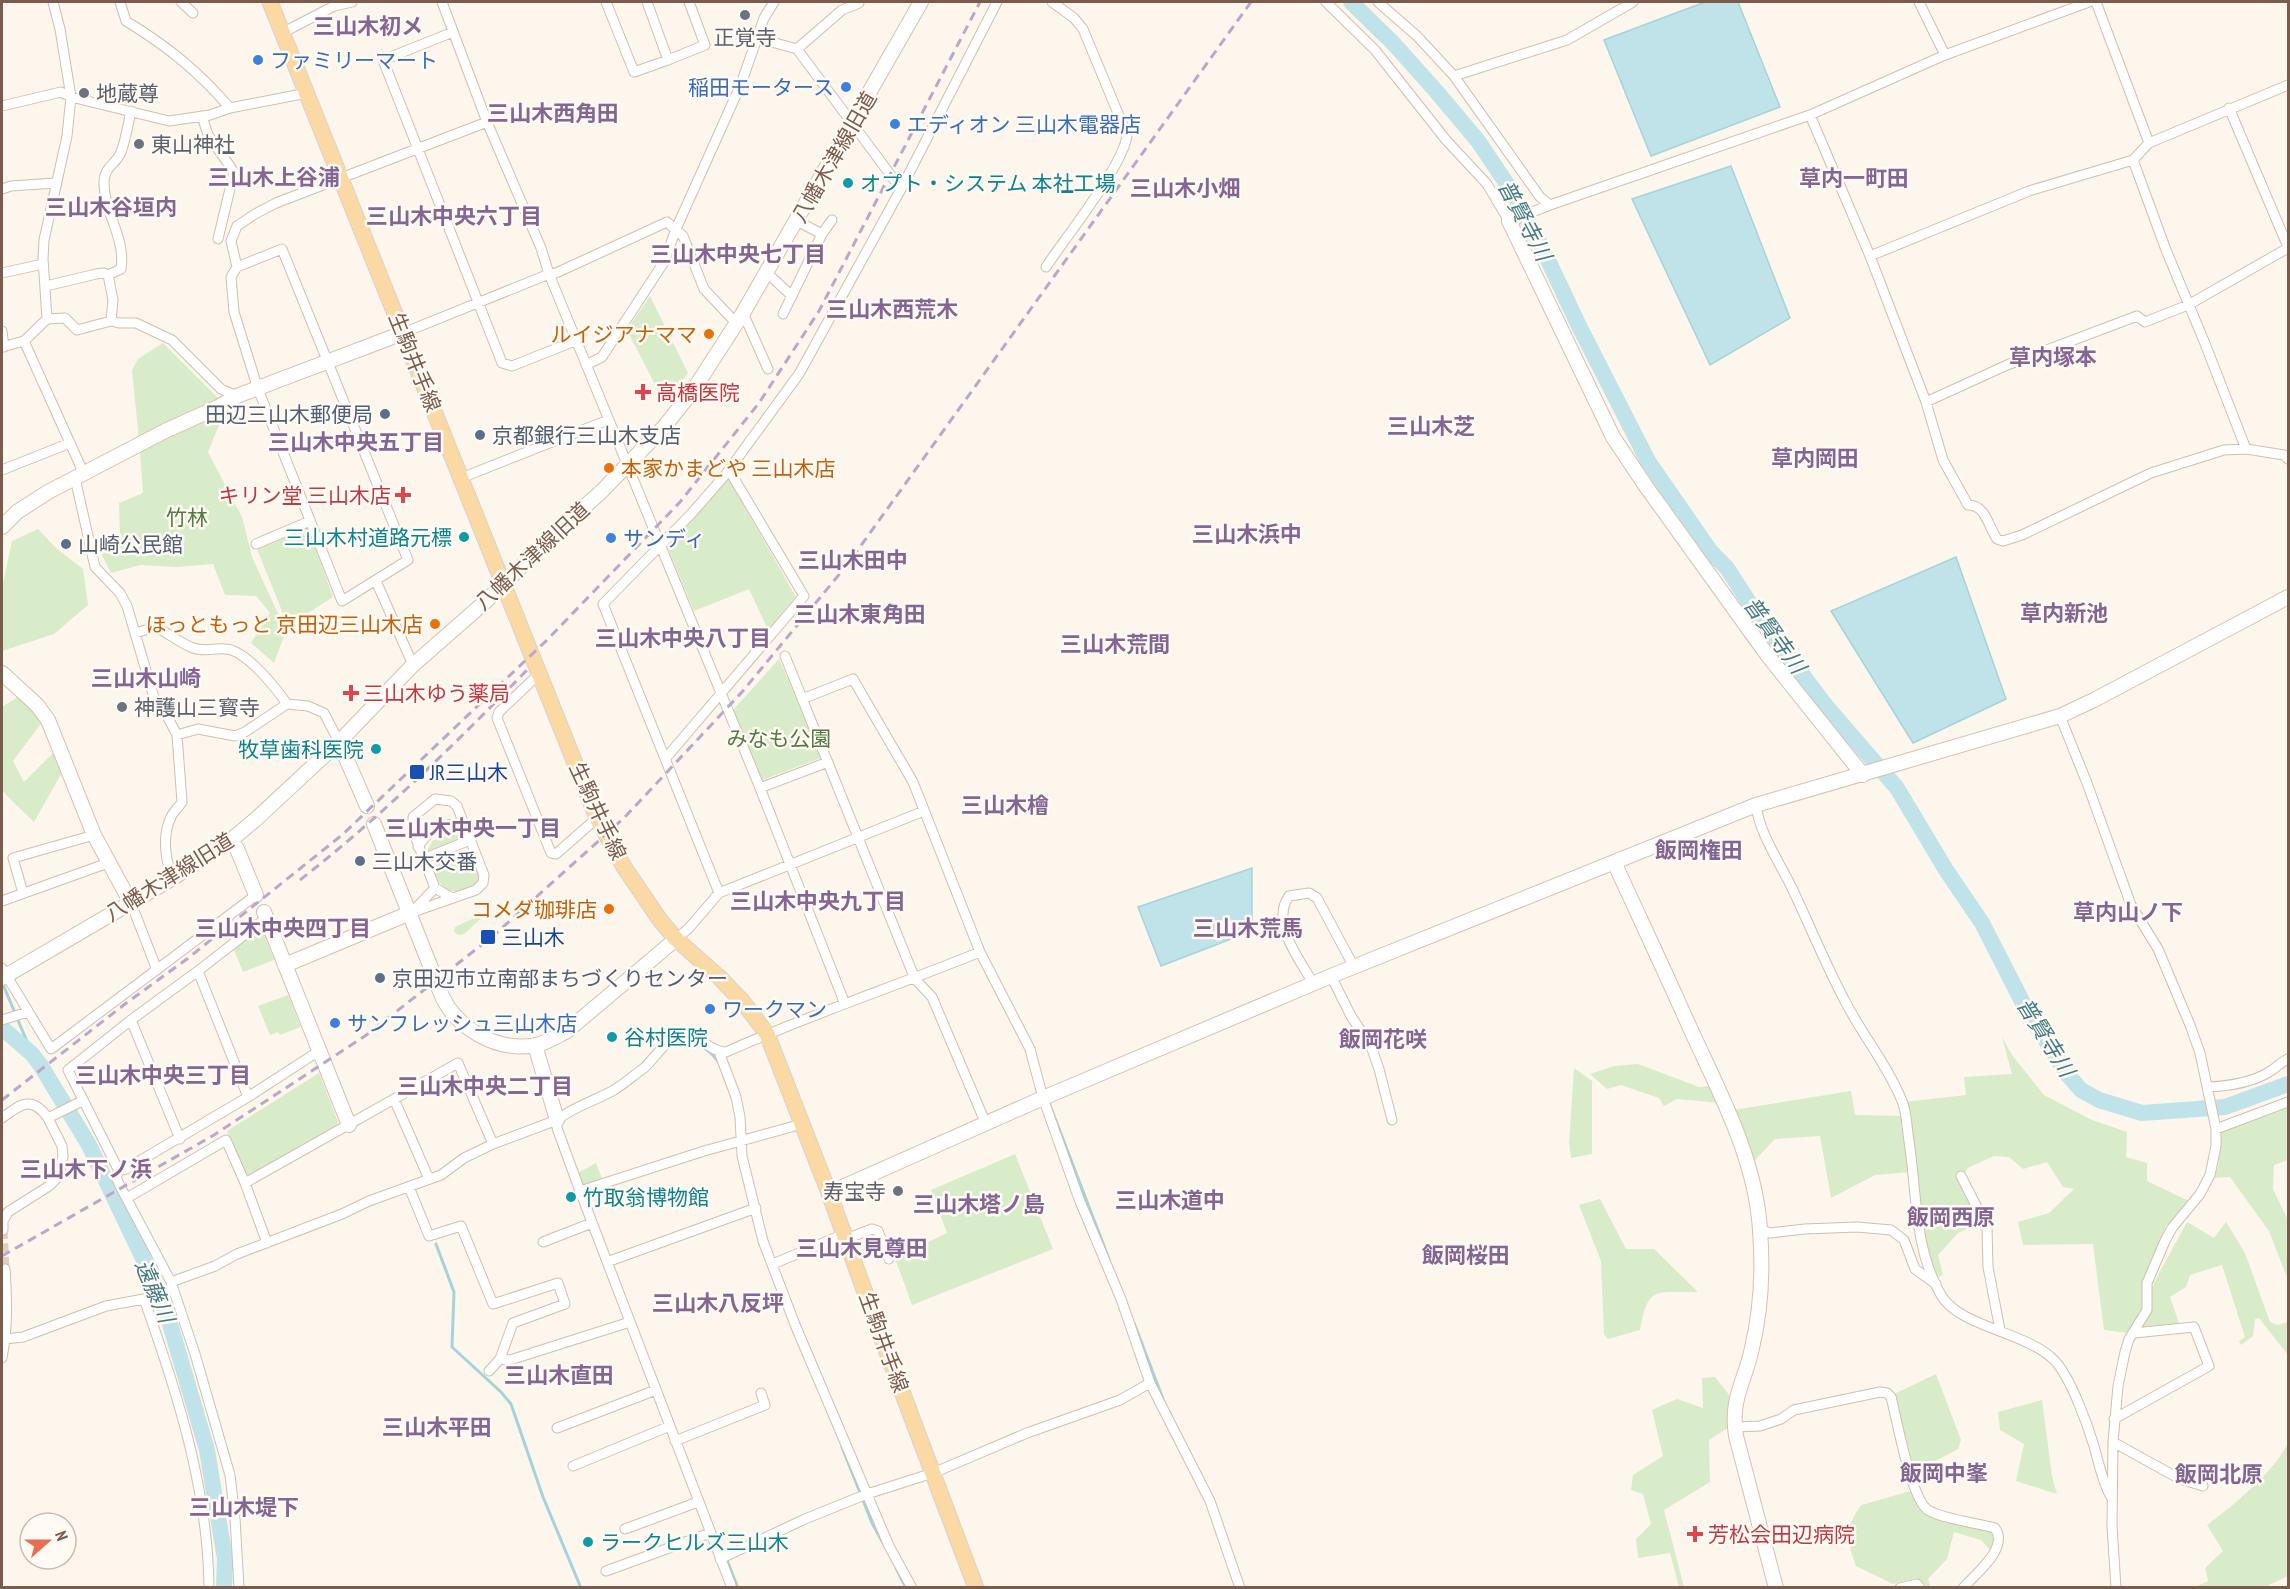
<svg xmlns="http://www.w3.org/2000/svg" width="2290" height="1589" font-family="'PT Sans Narrow','Noto Sans JP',sans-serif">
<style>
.green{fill:#d8ecc9}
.water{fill:#bfe3e8;stroke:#a5d3da;stroke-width:1.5}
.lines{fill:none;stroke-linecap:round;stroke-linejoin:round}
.stream{stroke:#a5d3da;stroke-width:3}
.river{stroke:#bfe3e8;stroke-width:16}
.street-tunnel{stroke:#dcd0c4;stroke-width:9;stroke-dasharray:9 4.5;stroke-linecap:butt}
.secondary-tunnel{stroke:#dcd0c4;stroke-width:14;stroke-dasharray:14 7;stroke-linecap:butt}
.street-casing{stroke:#d1beb0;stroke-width:11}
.secondary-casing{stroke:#d6c0b0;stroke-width:16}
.primary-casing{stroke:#dad1cd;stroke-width:17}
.street{stroke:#fff;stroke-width:9}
.secondary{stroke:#fff;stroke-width:14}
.primary{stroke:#fbd9a5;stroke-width:15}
.rail{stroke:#b9a8c9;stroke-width:3;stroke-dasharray:9 6;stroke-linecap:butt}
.worship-dot{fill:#6b7280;stroke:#fffaf3;stroke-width:2}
.shop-dot{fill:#3f7fe0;stroke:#fffaf3;stroke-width:2}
.culture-dot{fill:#0f9aa8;stroke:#fffaf3;stroke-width:2}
.food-dot{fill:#e8710a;stroke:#fffaf3;stroke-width:2}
.health-dot{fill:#e0444e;stroke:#fffaf3;stroke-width:2}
.service-dot{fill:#5c6f8a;stroke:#fffaf3;stroke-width:2}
.transit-dot{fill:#1a4fb4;stroke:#fffaf3;stroke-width:2}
.labels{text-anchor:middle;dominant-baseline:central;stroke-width:5;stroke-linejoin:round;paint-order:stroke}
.worship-label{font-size:21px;fill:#5b616d;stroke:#fffaf3;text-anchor:start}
.shop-label{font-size:21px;fill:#366cbe;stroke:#fffaf3;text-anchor:start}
.street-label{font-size:21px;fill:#7a5c4d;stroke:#fffaf3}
.culture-label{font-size:21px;fill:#0d838f;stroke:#fffaf3;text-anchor:start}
.food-label{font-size:21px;fill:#c56008;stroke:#fffaf3;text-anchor:end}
.health-label{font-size:21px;fill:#be3a42;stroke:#fffaf3;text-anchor:start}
.service-label{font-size:21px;fill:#4e5e75;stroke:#fffaf3;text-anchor:start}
.park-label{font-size:21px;fill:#537a41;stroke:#fffaf3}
.transit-label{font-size:21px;fill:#164399;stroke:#fffaf3;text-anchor:start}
.neighbourhood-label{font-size:22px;font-weight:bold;fill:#846695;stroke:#fffaf3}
.water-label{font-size:22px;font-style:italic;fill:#437c86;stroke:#fffaf3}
</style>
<rect width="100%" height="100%" fill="#fdf6ec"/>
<!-- green -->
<path class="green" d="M650 296 688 373 665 404 627 330Z
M163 343 220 400 139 440 132 370 138 359Z
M226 408 208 452 242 517 252 557 286 631 274 663 251 643 270 613 256 596 225 595 213 564 176 567 140 565 111 573 97 546 120 535 119 503 143 493 140 451Z
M726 474 796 597 768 630 749 589 694 611 665 541Z
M308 527 333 597 288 626 257 549Z
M38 529 56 548 83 569 88 605 54 634 2 651V588L12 541Z
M779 659 823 757 762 780 733 710Z
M19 696 43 721 13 761 24 782 54 752 63 771 34 822 2 791V707Z
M459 832 465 837 427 852 432 841 448 834Z
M469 851C473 855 474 859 476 864 477 868 480 873 479 878 474 892 451 896 442 885 437 881 436 874 433 868L434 865Z
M485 913 486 914 464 934 459 935 454 932 455 927Z
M258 929 263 931 274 960 243 972 233 947Z
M288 995 301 1027 280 1035 278 1032 270 1035 258 1006Z
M2002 1037 2012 1055 2044 1095 2092 1120 2127 1132 2126 1157 2147 1163V1181L2191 1202 2167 1225 2142 1283V1309L2128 1333 2104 1330 2093 1244 2023 1245 2018 1222 2049 1213 2074 1189 2063 1187 2047 1162 2023 1169 2009 1157 1994 1156 1968 1168 1959 1183 1979 1224 1958 1233 1938 1255 1943 1275 1936 1278 1926 1255 1904 1102 1966 1095 1964 1077 2012 1074Z
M1638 1064 1699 1087 1713 1086 1721 1103 1677 1099 1664 1106 1659 1098 1621 1085 1607 1089 1590 1074 1614 1066Z
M1574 1068 1592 1081V1154L1571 1158 1569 1143Z
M319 1073 338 1122 336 1128 250 1177 243 1175 227 1131Z
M1851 1091 1855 1115 1902 1116 1910 1172 1875 1175 1831 1198 1820 1136 1775 1139 1753 1162 1750 1145 1733 1110Z
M2288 1106V1160L2274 1165 2273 1189 2288 1220V1280L2269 1231 2230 1177 2213 1178 2218 1167 2221 1130Z
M1015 1154 1053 1249 912 1305 895 1258 947 1233 931 1190Z
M596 1163 603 1181 582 1188 578 1173Z
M1600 1199 1626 1249H1654L1698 1292C1656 1293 1648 1284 1640 1330L1608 1339 1604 1334 1601 1261 1579 1205Z
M2187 1222 2214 1238 2226 1222 2245 1253 2270 1322 2277 1325 2288 1322V1355L2259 1318 2255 1319 2253 1336 2241 1345 2239 1341 2245 1337 2222 1265 2190 1275 2186 1287 2170 1297 2180 1326 2141 1329 2151 1309V1288Z
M1936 1374 1961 1440 1958 1449 1915 1472 1894 1394Z
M1715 1377 1730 1396 1728 1406 1729 1427 1709 1440 1710 1482 1664 1510 1684 1587H1679L1670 1553 1638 1558 1636 1539 1651 1524 1643 1494 1631 1490 1633 1475 1663 1456 1652 1410 1677 1399 1703 1408 1702 1378Z
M2042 1400 2052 1476 2057 1494 2016 1481 2024 1444 2000 1430 1998 1412Z
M2288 1443V1576L2265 1587H2195L2208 1581 2205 1568 2223 1551 2207 1525C2233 1506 2274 1472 2288 1443Z
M1911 1491 1924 1511 1992 1532 1995 1539 1992 1552 1981 1540 1954 1532 1947 1559 1928 1579 1931 1588 1927 1587 1917 1578 1893 1584 1856 1566C1846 1537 1844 1531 1861 1505Z"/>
<!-- water -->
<path class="water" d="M1705 2H1738L1780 107 1651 156 1604 40Z
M1731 166 1790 318 1710 365 1632 199Z
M1956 557 2006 699 1913 743 1831 611Z
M1252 868V931L1161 966 1138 907Z"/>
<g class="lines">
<!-- stream -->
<path class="stream" d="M2 982 33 1056
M681 1041C695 1040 712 1051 719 1063
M1048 1100 1109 1259
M436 1244 454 1292 452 1347 501 1392 511 1404 543 1497 581 1588
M1134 1323 1165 1404
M842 1447 872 1523 883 1543
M727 1560 738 1588
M896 1568 906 1588"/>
<!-- river -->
<path class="river" d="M1351 2 1393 43 1436 91 1478 141 1511 190 1540 243 1579 326 1648 461 1711 552 1727 568 1754 610 1826 706 1897 788 1946 870 1982 923 2026 1009 2067 1074 2081 1090 2099 1100 2142 1113 2225 1107 2288 1084
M2 1028 32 1054 41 1066 89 1145 150 1273 168 1317 207 1450 225 1559 224 1588"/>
<!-- street-tunnel -->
<path class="street-tunnel" d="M3 1230 5 1269"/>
<!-- secondary-tunnel -->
<path class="secondary-tunnel" d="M431 968 439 989"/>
<!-- street casing -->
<g class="street-casing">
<path id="street" d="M120 2 126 21C167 46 198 71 230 108
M181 2 193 13
M606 2 634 72 668 60 647 2
M1326 2 1375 50 1446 140 1487 184 1509 221
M1378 2 1417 36 1454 76 1540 197 1550 205
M1919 2 1945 55
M2096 2 2149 143
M453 32 383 60 502 363 512 366 575 341
M282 33 334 6 352 2
M757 38 797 49 901 189
M797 49 842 10 859 3
M668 60 705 45 689 2
M1454 76 1567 40 1633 2
M2 106 61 92 71 97 169 121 210 115 230 108 307 93
M2229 108 2288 247
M1810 115 1870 256 1926 402 1943 460 1968 505C1986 505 1988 526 1997 539L2003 541 2022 535 2151 473 2224 450 2246 449 2284 455 2288 459
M202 116 208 135 234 172 218 239
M2133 160 2166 250 2204 341 2246 449
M2 189 11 186 56 183
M1514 219 1550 205 1810 115 1945 55 2089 2
M797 221 822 234
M1870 256 2029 191 2133 160 2149 143 2288 85
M237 267 282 249 408 560 342 601 258 389 234 312 231 277 237 267 231 241 237 226 255 214 276 203 487 122
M1046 267C1065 238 1124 165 1127 135L1083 29 1074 18 1052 2
M2 273 43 264
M767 273 792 296
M108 275 113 300 111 321
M46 286 96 274 104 273 108 275 121 269C126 238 104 213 104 183 104 166 116 165 121 152 126 139 128 124 131 111
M743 313 768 369
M783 314 822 234 832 220
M47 319 43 259 44 240 67 136 71 97 60 29 53 2
M737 324 704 289 683 236 667 222 556 273 549 274 760 788
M2 331 4 347
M403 333 549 274 541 248 487 122 442 2
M24 341 84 474
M2 347 24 341 47 319 65 318 77 330 111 321 119 323H136L172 340 221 389 237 396
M586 365 602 357 664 262 676 229 741 84 764 18 774 2
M1926 402 2007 365 2137 316 2145 322 2188 305 2288 248
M2 470 70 443
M75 478 95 567 120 593 127 606 158 711 166 714 177 735 182 802C179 807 173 812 171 817 162 835 165 861 173 878
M461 478 608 420
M256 544 310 521
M376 581 413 665
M135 633 156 627C168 633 180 643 193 648 204 652 214 648 225 649 245 649 276 688 287 704
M785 656 915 979 932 997 986 1124
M539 674 499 712 497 718 551 853 556 854 597 818
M802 699 853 679 913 782 980 952 1030 1049 1043 1098 1079 1199 1121 1299 1150 1383 1210 1501 1240 1588
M2060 716 2087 783 2131 905 2158 949 2190 1025 2200 1053 2216 1129V1146L2210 1175 2200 1194 2172 1228 2165 1241 2147 1283V1310L2129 1339 2125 1352 2118 1386 2113 1442 2112 1526 2116 1588
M177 735 198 729 235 736 245 732 287 704 308 706 324 713 339 742
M665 759 804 596 729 470
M828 762 760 788 845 1004
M1756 805C1759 832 1778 860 1790 884 1809 923 1825 964 1846 1003 1863 1036 1888 1066 1902 1101 1907 1113 1907 1129 1909 1141 1917 1193 1914 1249 1941 1295 1959 1327 2027 1332 2054 1360 2070 1376 2087 1423 2094 1446 2099 1464 2102 1481 2111 1497
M418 847C429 829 444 822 464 825
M423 859 470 840
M23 893 13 858 94 835
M719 893 603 604 691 514 726 474 799 374 901 189 997 2
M2 901 108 863
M131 903 157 970
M414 910 435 888
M410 913 476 890 483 883 484 875 457 806 451 801 435 799 413 817V831L435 888 452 898
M676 939 689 928 719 893 924 811
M2 968 51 1049 256 895
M198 971 131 1020 68 1070 119 1171 116 1177 121 1188 171 1282 195 1354 230 1475 235 1518 239 1588
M1331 976 1351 1016 1371 1046 1379 1069 1392 1120
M1313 983C1300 960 1270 923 1289 896L1309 893 1317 898 1354 967
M2 1020 28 1012
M131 1020 180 1139
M719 1052 736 1097 740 1117 742 1156 763 1241 796 1327 889 1546 912 1588
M2209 1087C2229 1086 2251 1083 2269 1072 2276 1068 2281 1062 2288 1059
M248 1097 319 1051
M394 1099 429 1179
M2 1118C21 1104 32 1095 48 1118
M557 1120V1128L580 1191 732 1588
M2216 1129 2288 1102
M119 1171 126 1169 248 1097 198 971 266 918
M1961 1176 1987 1227 1988 1267 2000 1330
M409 1187 429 1236 461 1226 493 1304 558 1283 565 1304 513 1323 500 1359 489 1371
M580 1191 704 1151 802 1124
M127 1198 226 1140 245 1183
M1760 1229 1770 1233 1805 1229 1857 1227 1891 1230 1904 1240 1915 1269 1936 1284
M3 1230V1221L8 1212 49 1186 59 1176 63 1156 62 1146 48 1118 82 1101
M846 1239 872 1229 878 1231 889 1259
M543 1242 592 1223
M267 1243 245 1183 458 1063 493 1144 557 1120C574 1106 595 1101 614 1090 624 1084 634 1075 644 1068 653 1060 669 1036 680 1035 699 1032 710 1053 726 1052 809 1015 896 986 980 952
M607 1262 756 1208
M773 1264 844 1234
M2 1271 5 1269C7 1299 8 1328 2 1358
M171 1282 215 1266 237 1254 342 1214 369 1201 441 1175 464 1158 493 1144
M144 1299C177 1392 208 1488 209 1588
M5 1339 23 1337 106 1306 144 1299 172 1288
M500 1359 510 1360 630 1322
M2114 1419 2209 1366 2194 1327 2134 1333
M1735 1427 1760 1426 1781 1419 1794 1410 1880 1392 1887 1393 1891 1397C1897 1420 1911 1499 1928 1510 1942 1519 1978 1523 1995 1528 2009 1549 1976 1573 1963 1588
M557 1428 656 1390
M675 1441 765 1405 761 1393
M2113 1442 2180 1479 2203 1486
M573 1466 670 1426
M625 1529 698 1502
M720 1559 805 1519 867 1494 933 1473 1027 1433 1120 1400 1150 1383
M606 1571 710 1533
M1900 1588 1917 1584 1920 1588"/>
</g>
<!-- secondary casing -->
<g class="secondary-casing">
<path id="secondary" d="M1514 219 1509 221 1613 437 1645 485 1768 656 1863 775
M2 527 17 512 48 492 165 431 218 407 237 396 403 333
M2 673 37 705 48 720 94 835 131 903
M339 742 367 806
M374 824 431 968
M231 840 237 849 256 895
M1614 862C1642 922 1669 981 1696 1041 1724 1101 1756 1163 1760 1230 1763 1268 1761 1310 1752 1348 1745 1382 1730 1398 1736 1436L1776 1588
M264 912 349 1125
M285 965 410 913
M2 978 173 878 231 840 255 820 339 742 413 665 485 602 568 521 601 492 664 427 694 389 743 313 921 2
M439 989C453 1027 496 1053 537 1045 548 1042 557 1036 567 1031L676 939
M535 1045 557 1120
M829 1193 1043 1098 1331 976 1756 805 2060 716 2094 700 2288 597"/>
</g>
<!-- primary casing -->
<g class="primary-casing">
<path id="primary" d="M270 2 597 818 624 867 660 920 676 939 719 977 743 1002 767 1034 829 1193 878 1328 976 1588"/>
</g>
<!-- street -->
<use href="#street" class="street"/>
<!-- secondary -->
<use href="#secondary" class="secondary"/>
<!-- primary -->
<use href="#primary" class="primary"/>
<!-- rail -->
<path class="rail" d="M300 880C382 816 455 744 527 670
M2 1100 125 1004 187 959 342 835 547 640 680 502 759 403 819 311 980 2
M2 1256 214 1135 365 1036 493 936 624 818 742 692 847 565 1251 2"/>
</g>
<!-- markers -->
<g class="worship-dot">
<circle cx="745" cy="15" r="6"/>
<circle cx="84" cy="93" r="6"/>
<circle cx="139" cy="144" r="6"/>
<circle cx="122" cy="707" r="6"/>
<circle cx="898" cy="1191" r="6"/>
</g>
<g class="shop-dot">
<circle cx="258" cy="60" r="6"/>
<circle cx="846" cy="87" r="6"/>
<circle cx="895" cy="124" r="6"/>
<circle cx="611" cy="538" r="6"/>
<circle cx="710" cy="1009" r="6"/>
<circle cx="335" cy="1023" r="6"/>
</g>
<g class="culture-dot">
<circle cx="848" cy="183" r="6"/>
<circle cx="464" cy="537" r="6"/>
<circle cx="376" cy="749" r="6"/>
<circle cx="612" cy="1037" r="6"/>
<circle cx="571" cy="1197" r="6"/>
<circle cx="588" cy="1542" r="6"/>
</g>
<g class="food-dot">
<circle cx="709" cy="334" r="6"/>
<circle cx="609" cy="468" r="6"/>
<circle cx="435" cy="624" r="6"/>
<circle cx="609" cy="909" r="6"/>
</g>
<g class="health-dot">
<path d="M640 383h6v6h6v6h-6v6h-6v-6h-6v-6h6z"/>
<path d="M400 486h6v6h6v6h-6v6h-6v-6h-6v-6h6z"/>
<path d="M348 684h6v6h6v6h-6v6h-6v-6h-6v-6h6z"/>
<path d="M1692 1525h6v6h6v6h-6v6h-6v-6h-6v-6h6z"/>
</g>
<g class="service-dot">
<circle cx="385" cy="414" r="6"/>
<circle cx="480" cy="435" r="6"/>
<circle cx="66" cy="544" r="6"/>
<circle cx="360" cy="861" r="6"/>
<circle cx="380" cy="978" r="6"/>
</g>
<g class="transit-dot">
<rect x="409" y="764" width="16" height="16" rx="3"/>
<rect x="480" y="929" width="16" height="16" rx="3"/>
</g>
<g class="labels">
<!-- worship labels -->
<g class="worship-label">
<text x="745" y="37" text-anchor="middle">正覚寺</text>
<text x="96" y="93">地蔵尊</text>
<text x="151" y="144">東山神社</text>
<text x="134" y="707">神護山三寳寺</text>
<text x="886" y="1191" text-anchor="end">寿宝寺</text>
</g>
<!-- shop labels -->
<g class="shop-label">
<text x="270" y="60">ファミリーマート</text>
<text x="834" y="87" text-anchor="end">稲田モータース</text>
<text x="907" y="124">エディオン 三山木電器店</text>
<text x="623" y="538">サンディ</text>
<text x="722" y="1009">ワークマン</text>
<text x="347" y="1023">サンフレッシュ三山木店</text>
</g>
<!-- street labels -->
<g class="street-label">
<text transform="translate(834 157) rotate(-60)">八幡木津線旧道</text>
<text transform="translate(415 362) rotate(68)">生駒井手線</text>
<text transform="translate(532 556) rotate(-43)">八幡木津線旧道</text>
<text transform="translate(598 811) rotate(65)">生駒井手線</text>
<text transform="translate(169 877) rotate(-32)">八幡木津線旧道</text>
<text transform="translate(884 1342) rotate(70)">生駒井手線</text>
</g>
<!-- culture labels -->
<g class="culture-label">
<text x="860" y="183">オプト・システム 本社工場</text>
<text x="452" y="537" text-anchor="end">三山木村道路元標</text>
<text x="364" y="749" text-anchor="end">牧草歯科医院</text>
<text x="624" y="1037">谷村医院</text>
<text x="583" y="1197">竹取翁博物館</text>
<text x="600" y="1542">ラークヒルズ三山木</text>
</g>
<!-- food labels -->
<g class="food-label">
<text x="697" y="334">ルイジアナママ</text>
<text x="621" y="468" text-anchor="start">本家かまどや 三山木店</text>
<text x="423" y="624">ほっともっと 京田辺三山木店</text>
<text x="597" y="909">コメダ珈琲店</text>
</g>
<!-- health labels -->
<g class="health-label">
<text x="656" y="392">高橋医院</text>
<text x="391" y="495" text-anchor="end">キリン堂 三山木店</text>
<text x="363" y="693">三山木ゆう薬局</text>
<text x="1708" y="1534">芳松会田辺病院</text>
</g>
<!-- service labels -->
<g class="service-label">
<text x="373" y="414" text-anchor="end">田辺三山木郵便局</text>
<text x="492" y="435">京都銀行三山木支店</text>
<text x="78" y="544">山崎公民館</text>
<text x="372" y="861">三山木交番</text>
<text x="392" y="978">京田辺市立南部まちづくりセンター</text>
</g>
<!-- park labels -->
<g class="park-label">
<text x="187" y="517">竹林</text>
<text x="779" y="738">みなも公園</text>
</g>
<!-- transit labels -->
<g class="transit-label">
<text x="430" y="772">JR三山木</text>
<text x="502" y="937">三山木</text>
</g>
<!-- neighbourhood labels -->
<g class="neighbourhood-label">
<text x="368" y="26">三山木初メ</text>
<text x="553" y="113">三山木西角田</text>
<text x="274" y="177">三山木上谷浦</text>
<text x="1854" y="178">草内一町田</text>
<text x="1185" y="188">三山木小畑</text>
<text x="111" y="207">三山木谷垣内</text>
<text x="454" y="216">三山木中央六丁目</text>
<text x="738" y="254">三山木中央七丁目</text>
<text x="892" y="309">三山木西荒木</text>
<text x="2053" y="357">草内塚本</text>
<text x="1431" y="426">三山木芝</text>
<text x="356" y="442">三山木中央五丁目</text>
<text x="1815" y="458">草内岡田</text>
<text x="1247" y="534">三山木浜中</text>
<text x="853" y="560">三山木田中</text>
<text x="2064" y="613">草内新池</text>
<text x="860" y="614">三山木東角田</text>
<text x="683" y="638">三山木中央八丁目</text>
<text x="1115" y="644">三山木荒間</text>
<text x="146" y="678">三山木山崎</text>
<text x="1005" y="805">三山木檜</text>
<text x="473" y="828">三山木中央一丁目</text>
<text x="1699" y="850">飯岡権田</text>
<text x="818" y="901">三山木中央九丁目</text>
<text x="2128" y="912">草内山ノ下</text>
<text x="283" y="928">三山木中央四丁目</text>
<text x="1248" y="928">三山木荒馬</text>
<text x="1383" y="1039">飯岡花咲</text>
<text x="163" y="1075">三山木中央三丁目</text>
<text x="485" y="1086">三山木中央二丁目</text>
<text x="86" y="1169">三山木下ノ浜</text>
<text x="1170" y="1200">三山木道中</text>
<text x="979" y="1204">三山木塔ノ島</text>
<text x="1951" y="1217">飯岡西原</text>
<text x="862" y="1248">三山木見尊田</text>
<text x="1466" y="1255">飯岡桜田</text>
<text x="718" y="1303">三山木八反坪</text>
<text x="559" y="1375">三山木直田</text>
<text x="437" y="1427">三山木平田</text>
<text x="1944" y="1473">飯岡中峯</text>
<text x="2219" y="1474">飯岡北原</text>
<text x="244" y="1507">三山木堤下</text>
</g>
<!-- water labels -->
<g class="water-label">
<text transform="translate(1525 220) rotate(62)">普賢寺川</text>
<text transform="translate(1775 635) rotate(54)">普賢寺川</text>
<text transform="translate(2046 1037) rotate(58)">普賢寺川</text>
<text transform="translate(155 1291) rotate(67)">遠藤川</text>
</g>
</g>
<!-- border -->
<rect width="2290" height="1589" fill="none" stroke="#7a5c4d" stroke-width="6"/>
<!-- north arrow -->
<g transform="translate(48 1541) rotate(69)"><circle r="28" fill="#fffaf3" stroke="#cabbb1" stroke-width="1.5"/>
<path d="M0-4.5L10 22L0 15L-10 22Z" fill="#e76f51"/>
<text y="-9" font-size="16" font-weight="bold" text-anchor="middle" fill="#7a5c4d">N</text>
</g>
</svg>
